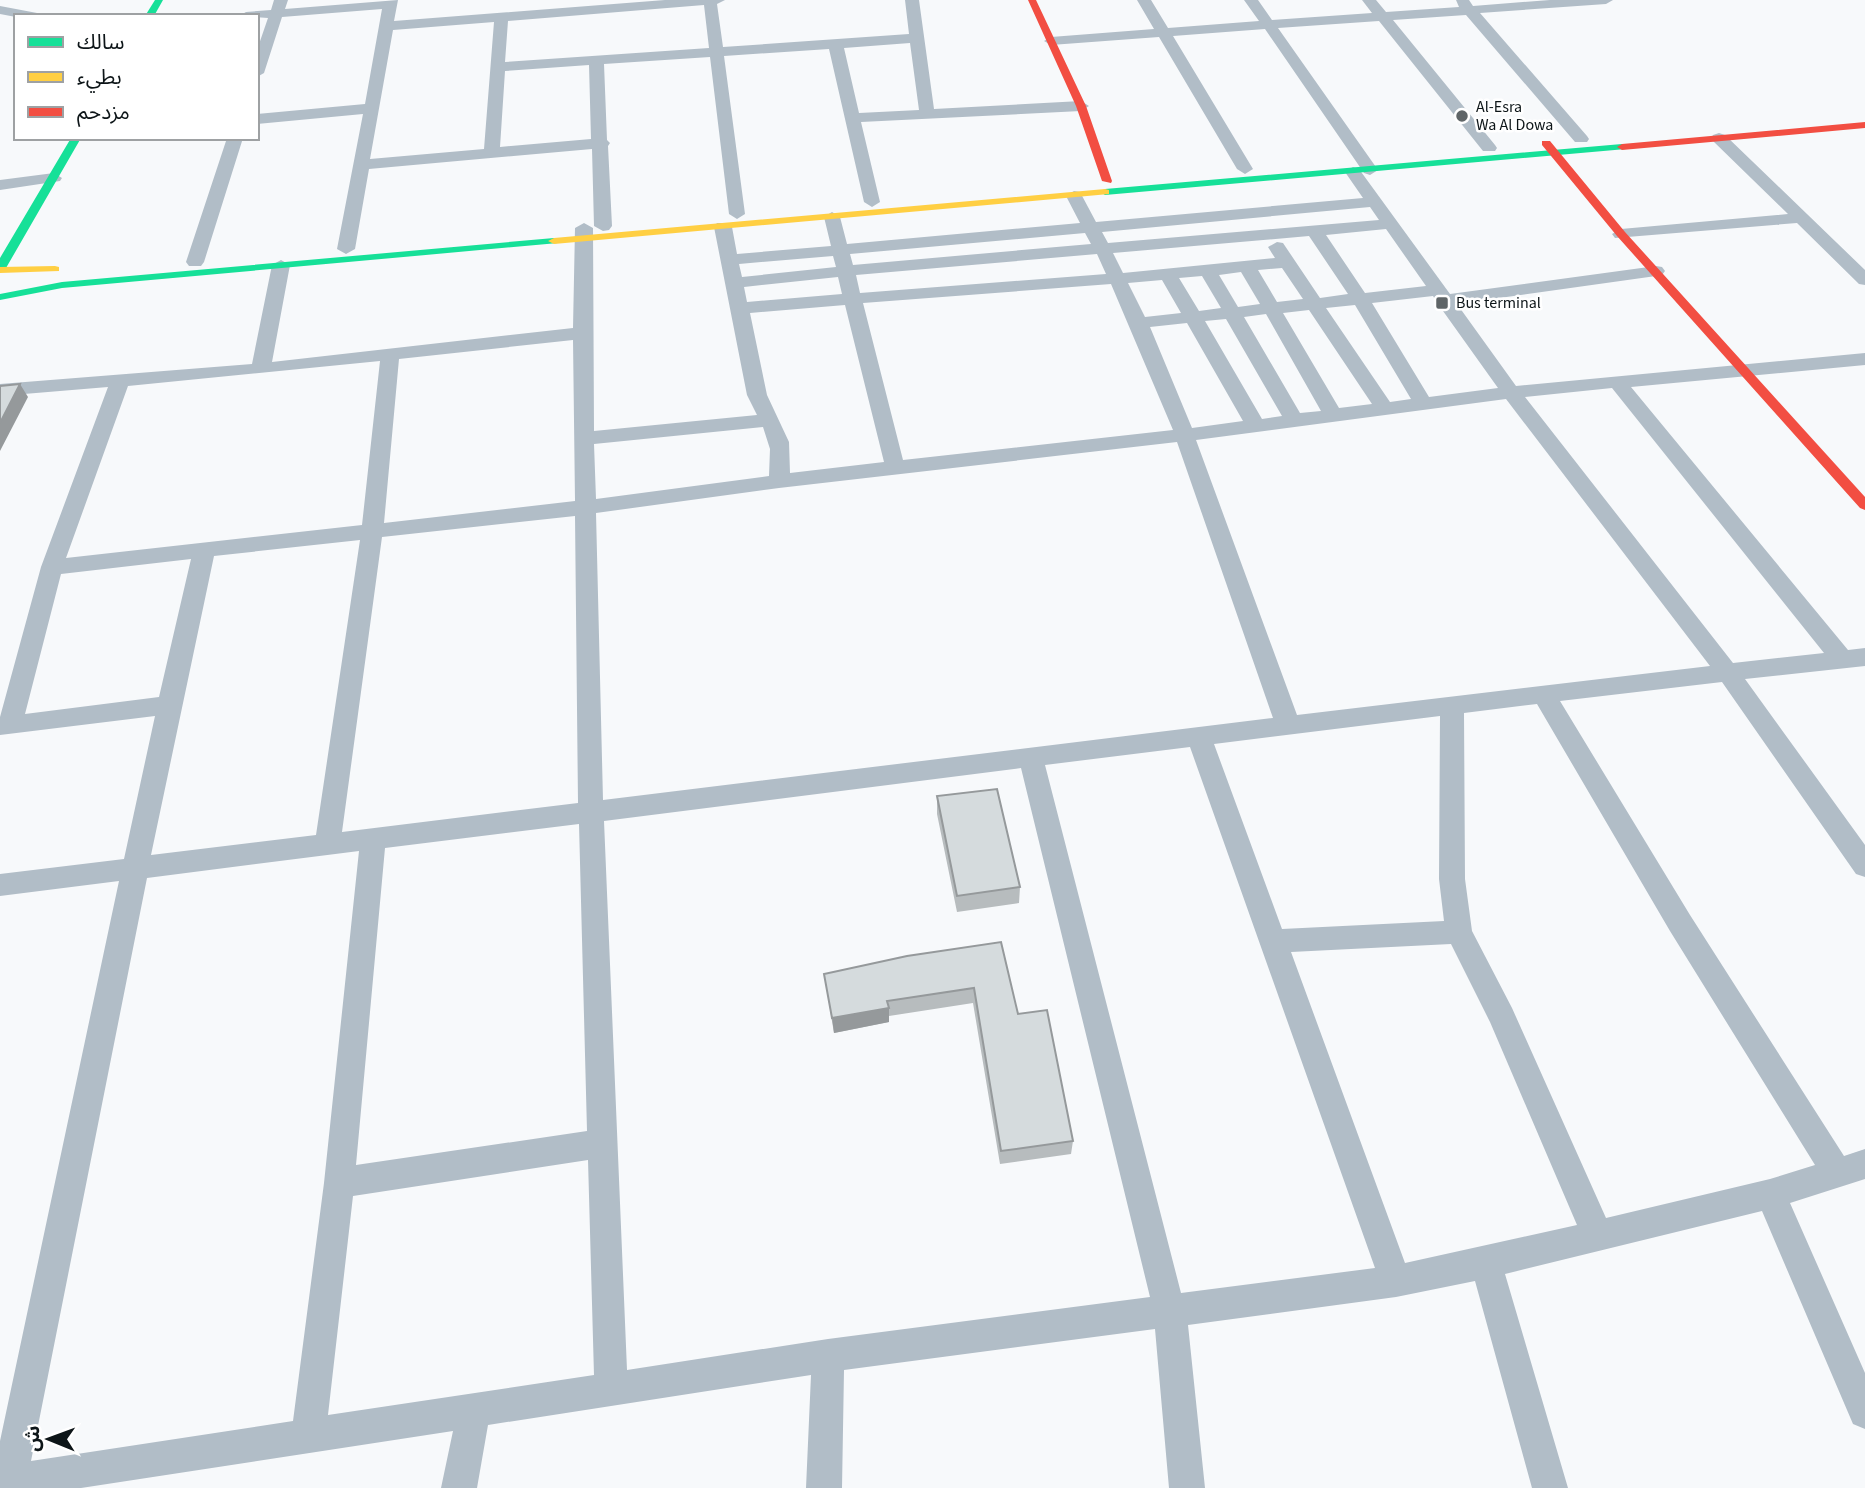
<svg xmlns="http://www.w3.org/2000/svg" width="1865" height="1488" font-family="'Source Sans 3','Noto Sans Arabic',sans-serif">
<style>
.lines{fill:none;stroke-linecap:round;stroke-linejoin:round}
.street{fill:#b1bdc7;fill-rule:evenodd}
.fast{fill:#16e098;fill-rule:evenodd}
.slow{fill:#ffcf43;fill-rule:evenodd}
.jam{fill:#f24e42;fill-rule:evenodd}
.wall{fill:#b7bcbe}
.shaded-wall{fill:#95999b}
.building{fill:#d5dbdd;stroke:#95999b;stroke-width:2}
.poi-dot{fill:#5f6567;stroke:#fff;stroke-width:2.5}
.labels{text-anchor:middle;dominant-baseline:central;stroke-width:5;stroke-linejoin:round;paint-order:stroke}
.far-poi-label{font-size:16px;fill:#0d1518;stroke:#fff;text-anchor:start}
</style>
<rect width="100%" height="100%" fill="#f7f9fb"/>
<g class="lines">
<!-- street -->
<path class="street" d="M274 0H288L285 9 398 0 394 21 665 0H725L717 4 723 47 909 34 905 0H919L934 109 1081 101 1089 106 1081 111 861 122 880 202 872 207 864 202 829 49 724 56 745 214 737 219 729 214 710 57 604 64 607 140 610 143 608 146 612 226 609 230 603 231 594 226 592 149 369 169 355 249 346 254 337 249 363 114 257 124V114L365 104 382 9 282 17 264 73 257 77V50L268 18 239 16 246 12 271 10ZM704 5 709 48 505 62 508 21ZM494 22 484 149 370 159 393 30ZM910 43 919 110 859 113 844 48ZM589 65 591 139 500 147 505 71Z
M1137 0H1151L1168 28 1259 21 1244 0H1258L1272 20 1372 13 1362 0H1376L1386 12 1459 7 1456 0H1469L1473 6 1550 0H1613L1606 4 1480 13 1587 136 1589 139 1587 142H1575L1466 15 1393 20 1495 145 1497 148 1495 151H1483L1379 21 1278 28 1378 170 1370 175 1364 173 1265 29 1173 36 1253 169 1245 174 1237 169 1159 37 1051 45 1044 41 1051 37 1154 29Z
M0 6 37 13 39 16 16 17 0 14Z
M1719 133 1725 135 1865 270V285L1859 284 1797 223 1615 238 1612 234 1621 229 1788 214 1713 141 1711 138 1713 135Z
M227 138H243L204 262 201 266H189L186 262Z
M1353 167 1359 169 1450 294 1656 266 1662 267 1665 271 1662 275 1656 276 1457 304 1516 386 1865 353V365L1631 387 1848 650 1865 648V666L1745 679 1865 845V877L1856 874 1722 682 1560 701 1690 915 1844 1156 1865 1149V1179L1790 1203 1865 1373V1429L1853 1424 1762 1211 1505 1274 1568 1488H1532L1475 1281 1396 1297 1188 1325 1205 1488H1169L1155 1329 844 1370 842 1488H806L811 1375 488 1425 477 1488H441L453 1431 81 1488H0V1441L119 881 0 896V874L124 859 155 716 0 735V717L41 567 108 387 0 396V384L252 364 272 265 281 260 290 265 272 362 573 328 575 228 584 223 593 228 594 431 757 415 747 395 714 227 717 223H729L732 227 737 254 831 246 824 217 832 212 840 217 847 244 1080 223 1066 196 1074 191 1080 192 1096 222 1363 198 1345 172ZM1370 207 1379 220 1108 243 1102 232ZM1386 229 1426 286 1365 293 1326 235ZM1085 233 1091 244 853 265 850 254ZM1309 236 1348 294 1320 298 1283 243 1277 242 1268 247 1275 258 1123 273 1113 253ZM1097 254 1106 274 860 293 856 275ZM833 256 836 267 742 277 739 264ZM1282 268 1303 299 1277 302 1258 270ZM1241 272 1260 304 1238 307 1219 275ZM1202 276 1221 308 1199 311 1179 278ZM838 277 842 294 747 302 744 287ZM1162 280 1181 313 1145 317 1128 283ZM1111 284 1173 430 903 460 863 303ZM1433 296 1438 304 1498 388 1429 397 1372 303ZM845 305 884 462 790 473 789 442 767 395 750 313ZM1355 305 1411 399 1390 402 1326 308ZM1309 310 1372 404 1339 408 1283 313ZM1266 314 1321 411 1300 413 1244 317ZM1226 319 1282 416 1262 419 1205 321ZM1187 323 1243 421 1192 428 1150 327ZM573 340 575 501 384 523 399 359ZM380 361 362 525 66 558 128 386ZM1612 388 1824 653 1733 663 1525 397ZM1506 399 1710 666 1297 715 1196 440ZM763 427 770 449 769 476 596 499 594 444ZM1177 442 1273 718 603 800 596 513 779 488ZM575 516 578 803 342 832 382 537ZM360 540 316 835 151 855 214 556ZM191 559 159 697 25 714 61 574ZM1537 704 1670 931 1815 1165 1770 1179 1606 1218 1512 1008 1472 931 1465 879 1464 713ZM1440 716 1439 879 1444 921 1282 929 1214 744ZM1190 747 1375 1268 1181 1293 1045 765ZM1021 768 1150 1297 828 1339 627 1370 604 821ZM579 824 587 1131 356 1165 385 848ZM359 851 324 1183 293 1421 31 1461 147 878ZM1451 944 1490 1022 1577 1225 1405 1263 1291 952ZM588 1160 594 1375 328 1415 353 1196Z
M54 173 62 178 60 181 0 190V180Z"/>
<!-- fast -->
<path class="fast" d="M155 0H163L154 16H145Z
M71 138H81L6 268 0 271V258Z
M1622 144 1627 147 1626 149 1105 195 1100 192 1105 189Z
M554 238 560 241 558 243 62 288 0 300V294L62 282Z"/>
<!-- slow -->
<path class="slow" d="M1105 189 1109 190V194L554 244 548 241 554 238Z
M55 266 59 267V271L0 273V267Z"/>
<!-- jam -->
<path class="jam" d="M1028 0H1036L1086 106 1112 181 1111 183 1102 181 1076 106Z
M1865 122V128L1622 150 1617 147 1622 144Z
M1542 141H1550L1625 232 1865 497V510L1860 508 1617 236 1542 145Z"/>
</g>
<!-- wall -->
<path class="wall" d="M937 796 1020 887 1019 903 957 912 937 814Z
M1001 942 1018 1014 1073 1141 1071 1154 1000 1164 973 1003 889 1016V1022L834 1033 824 974Z"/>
<!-- shaded-wall -->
<path class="shaded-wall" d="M20 384 28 397 0 451V423Z
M889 1008V1022L834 1033 832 1018Z"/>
<!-- building -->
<path class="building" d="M20 384 0 423V386Z
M997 789 1020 887 957 896 937 796Z
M1001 942 1018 1014 1047 1010 1073 1141 1001 1151 974 988 887 1001 889 1008 832 1018 824 974 907 956Z"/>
<!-- markers -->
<g class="poi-dot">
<circle cx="1462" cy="116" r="7"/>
<rect x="1435" y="296" width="14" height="14" rx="3.5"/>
</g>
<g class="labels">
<!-- far-poi labels -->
<g class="far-poi-label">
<text x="1476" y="107">Al-Esra<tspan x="1476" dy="18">Wa Al Dowa</tspan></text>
<text x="1456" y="303">Bus terminal</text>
</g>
</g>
<!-- legend -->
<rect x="14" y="14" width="245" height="126" fill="#ffffff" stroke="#9ea1a3" stroke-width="2"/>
<rect x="28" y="37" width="35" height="10" fill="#16e098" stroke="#9ea1a3" stroke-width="2"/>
<text x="77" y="49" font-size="21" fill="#0d1518">سالك</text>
<rect x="28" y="72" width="35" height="10" fill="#ffcf43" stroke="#9ea1a3" stroke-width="2"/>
<text x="77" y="84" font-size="21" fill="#0d1518">بطيء</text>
<rect x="28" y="107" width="35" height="10" fill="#f24e42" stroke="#9ea1a3" stroke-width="2"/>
<text x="77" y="119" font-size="21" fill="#0d1518">مزدحم</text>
<!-- north arrow -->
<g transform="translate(49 1439) rotate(271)" stroke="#ffffff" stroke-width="5" paint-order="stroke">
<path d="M0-5L12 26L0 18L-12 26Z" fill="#0d1518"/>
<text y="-10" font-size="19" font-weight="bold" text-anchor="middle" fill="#0d1518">ش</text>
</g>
</svg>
